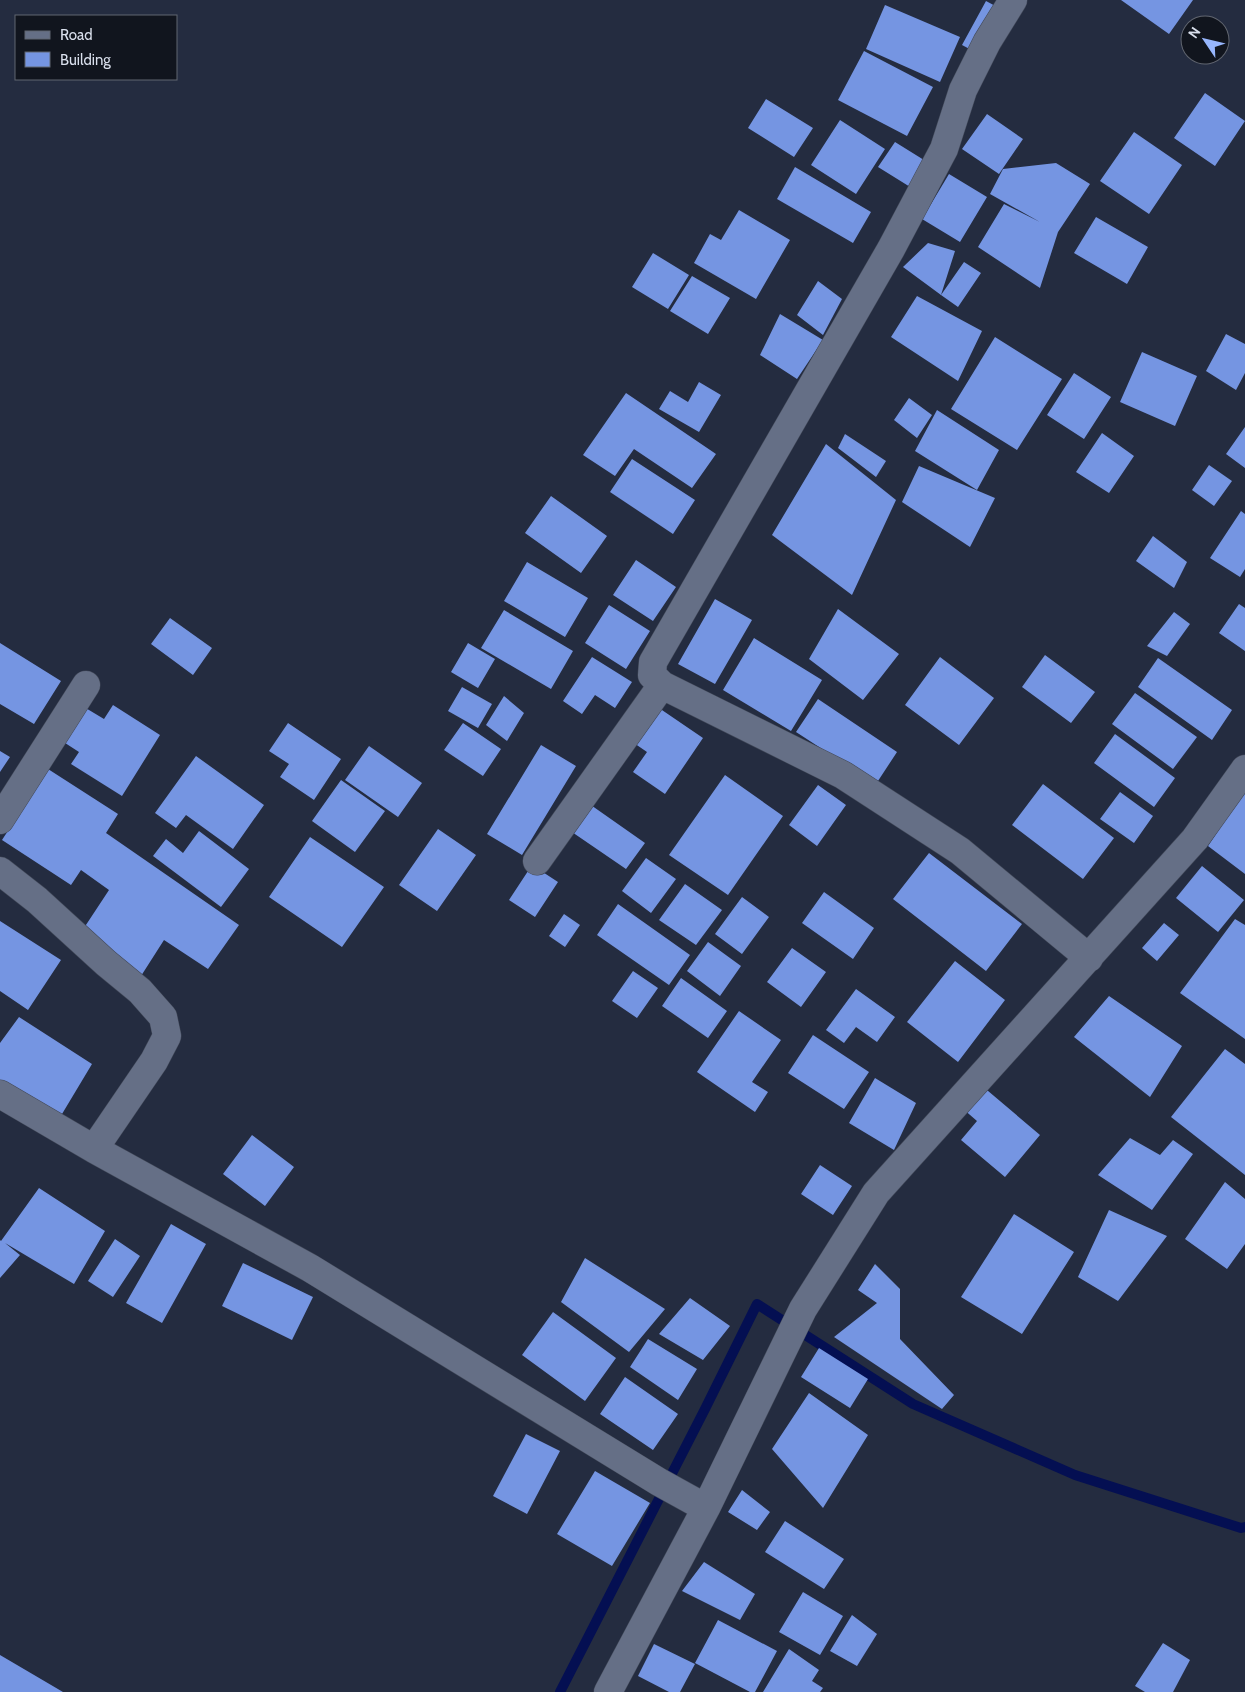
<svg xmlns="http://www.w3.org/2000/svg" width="1245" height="1692" font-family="Cabin,sans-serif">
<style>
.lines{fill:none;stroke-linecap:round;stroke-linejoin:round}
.stream{stroke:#040f52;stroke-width:10}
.building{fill:#7595e2}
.minor-casing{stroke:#424959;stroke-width:29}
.minor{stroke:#656f86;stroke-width:28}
</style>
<rect width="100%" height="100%" fill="#242c40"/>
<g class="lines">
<!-- stream -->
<path class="stream" d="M560 1692 705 1409 757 1304 913 1404 1075 1475 1241 1528 1245 1527"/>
</g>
<!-- building -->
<path class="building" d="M1121 0H1193L1169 34Z
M986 1 1001 9 977 53 962 45Z
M885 5 960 37 940 82 866 49Z
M864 51 933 87 907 136 838 100Z
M1205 93 1245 121 1215 166 1174 138Z
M766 99 813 128 794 157 748 128Z
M987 114 1023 139 999 174 962 149Z
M840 120 885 149 856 194 811 165Z
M1134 132 1182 165 1149 214 1100 181Z
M895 142 932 165 915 190 878 167Z
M1056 163 1090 184 1058 232 1040 288 978 247 1004 204 1040 222 990 194 1003 169Z
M795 167 871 212 853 243 777 199Z
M949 174 987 197 960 242 922 219Z
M739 210 790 240 756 299 694 263 710 234 721 240Z
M1096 217 1148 247 1127 284 1074 253Z
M928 243 955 251 941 295 903 267Z
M653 253 689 275 668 309 632 287Z
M964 262 981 273 958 307 941 295Z
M692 276 730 298 708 334 670 311Z
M818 281 842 299 823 335 797 315Z
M917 296 982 331 958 381 891 337Z
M780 314 823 340 797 379 760 355Z
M1226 334 1245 344V373L1236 390 1206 371Z
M995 337 1062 379 1017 450 951 409Z
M1142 352 1197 376 1175 426 1120 402Z
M1074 373 1111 397 1084 439 1047 415Z
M699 382 721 395 699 432 659 409 670 391 688 402Z
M626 393 716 454 692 488 634 449 615 476 583 455Z
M909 398 932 415 917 438 894 420Z
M937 410 999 450 977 490 915 451Z
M1245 427V468L1226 454Z
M1102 433 1134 456 1109 493 1076 472Z
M845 434 886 461 876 477 838 448Z
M826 444 896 500 852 595 772 535Z
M632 459 695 500 673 534 610 492Z
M1209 465 1232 481 1214 506 1192 490Z
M919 466 995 498 970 547 902 502Z
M551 496 607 536 581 573 525 533Z
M1241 511 1245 514V569L1240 577 1210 558Z
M1153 536 1187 562 1174 588 1136 561Z
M636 560 676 587 653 621 613 595Z
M527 562 588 598 565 637 504 601Z
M715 599 752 620 715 684 678 664Z
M1239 604 1245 608V651L1219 633Z
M609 605 650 631 626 669 585 643Z
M838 609 899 654 863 700 809 659Z
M504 610 573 651 551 689 481 648Z
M1174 612 1190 624 1167 656 1147 646Z
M170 618 212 648 193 675 151 644Z
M754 638 822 680 791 731 723 690Z
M0 643 61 681 34 724 0 704Z
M468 643 495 659 478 688 451 672Z
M1045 655 1095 692 1071 723 1022 687Z
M592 657 632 682 615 708 595 695 582 714 563 701Z
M940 657 994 698 959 745 905 705Z
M1158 658 1232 710 1212 740 1138 687Z
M462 687 492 704 478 728 448 711Z
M1135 693 1197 737 1173 769 1112 724Z
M504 696 524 713 507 741 486 725Z
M818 699 897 752 876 784 796 732Z
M113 705 160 735 122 796 71 764 79 752 62 741 84 707 104 719Z
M659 708 703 738 665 794 633 772 647 752 628 739Z
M288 723 341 759 314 800 280 777 289 764 269 751Z
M463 723 501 749 483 776 444 750Z
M1115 734 1175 778 1154 807 1094 763Z
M541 745 576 766 522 855 487 834Z
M369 746 422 783 398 817 345 780Z
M0 751 10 757 0 772Z
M196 756 264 805 233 849 186 815 176 828 155 813Z
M48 769 118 814 106 833 239 925 208 969 164 940 141 976 80 934 109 890 81 870 71 885 2 840Z
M725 775 783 816 728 895 669 855Z
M341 780 385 811 355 852 312 821Z
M1043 784 1114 838 1083 879 1012 825Z
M818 785 846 805 817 846 789 825Z
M1245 790V874L1208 846Z
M1120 792 1153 816 1134 843 1100 819Z
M588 803 645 843 626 869 569 830Z
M438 829 476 855 437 911 399 885Z
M199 831 249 869 221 907 153 856 166 839 183 853Z
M310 837 384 887 342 947 269 897Z
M929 853 1022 924 986 971 893 899Z
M646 858 676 879 651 913 622 891Z
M532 865 558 882 535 917 509 900Z
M1202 866 1244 900 1218 932 1176 898Z
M685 884 722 910 696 945 659 920Z
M824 892 874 928 853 959 802 923Z
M742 897 769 917 742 954 715 934Z
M618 904 690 955 669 985 597 935Z
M564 914 580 925 565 947 549 936Z
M1235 919 1245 925V1039L1180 993Z
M0 921 61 960 28 1010 0 991Z
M1164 923 1179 935 1157 961 1142 948Z
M708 942 741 966 720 996 687 971Z
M792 948 826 972 801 1007 767 982Z
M955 961 1005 1000 958 1062 907 1022Z
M633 971 658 988 637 1018 612 1001Z
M681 978 727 1011 708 1038 662 1006Z
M856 989 895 1017 877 1042 856 1027 844 1043 826 1030Z
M1109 996 1182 1046 1150 1097 1074 1037Z
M739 1011 781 1040 752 1082 768 1092 755 1112 697 1072Z
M19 1017 92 1064 59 1119 0 1080V1043Z
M813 1035 869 1072 844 1109 788 1073Z
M1225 1049 1245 1064V1175L1171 1117Z
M875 1078 916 1103 894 1150 849 1123Z
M981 1085 1040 1135 1005 1177 961 1140 977 1121 962 1108Z
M252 1135 294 1167 265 1206 223 1174Z
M1130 1138 1160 1155 1173 1140 1193 1154 1152 1210 1098 1175Z
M820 1165 852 1186 833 1215 801 1194Z
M1225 1182 1245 1199V1244L1227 1269 1185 1239Z
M39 1188 105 1231 74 1284 5 1243 20 1255 0 1278V1240L1 1241Z
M1109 1210 1167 1236 1118 1301 1078 1277Z
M1014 1214 1074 1252 1022 1334 961 1297Z
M171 1224 206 1244 162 1323 126 1303Z
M115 1239 140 1256 113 1297 88 1281Z
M585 1258 665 1309 629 1352 561 1302Z
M243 1263 313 1297 292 1340 222 1306Z
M875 1264 900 1289V1339L954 1395 942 1409 834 1337 877 1303 858 1290Z
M690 1298 730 1326 703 1360 659 1334Z
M553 1312 616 1358 585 1401 522 1355Z
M648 1339 697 1369 678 1400 630 1367Z
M819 1348 868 1379 850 1408 801 1377Z
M625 1377 678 1414 653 1450 600 1414Z
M809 1393 868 1435 823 1508 772 1449Z
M526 1434 560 1451 527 1514 493 1496Z
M595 1471 650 1503 612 1566 557 1534Z
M742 1490 770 1512 757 1530 728 1512Z
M785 1521 844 1559 824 1589 765 1552Z
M704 1562 755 1594 740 1620 682 1591Z
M803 1592 843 1616 820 1655 779 1632Z
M852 1615 877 1634 857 1666 830 1651Z
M718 1620 777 1651 755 1692H750L695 1663Z
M1163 1643 1190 1660 1173 1692H1145L1135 1686Z
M654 1644 695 1664 680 1692H669L638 1676Z
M789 1649 819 1670 812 1681 823 1688 820 1692H763Z
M0 1655 63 1692H0Z"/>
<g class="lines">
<!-- minor casing -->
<g class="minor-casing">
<path id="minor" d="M1013 0 987 42 963 90 944 149 891 249 653 662 652 675 662 685 843 775 960 851 1089 958
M0 820 86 685
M537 861 662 685
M0 871 37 900 106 963 140 991 163 1017 167 1036 154 1061 94 1149
M0 1094 94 1149 310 1268 659 1482 706 1508
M608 1692 706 1508 803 1309 876 1193 1195 839 1245 769"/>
</g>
<!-- minor -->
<use href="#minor" class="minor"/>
</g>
<!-- legend -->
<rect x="15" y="15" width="162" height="65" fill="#11151e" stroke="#616670"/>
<rect x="25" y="31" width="25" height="8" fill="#656f86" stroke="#616670"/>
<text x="60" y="40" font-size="15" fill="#d9dfec">Road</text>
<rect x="25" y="52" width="25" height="15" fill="#7595e2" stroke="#616670"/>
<text x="60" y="65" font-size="15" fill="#d9dfec">Building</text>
<!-- north arrow -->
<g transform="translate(1205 40) rotate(305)"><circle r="24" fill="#11151e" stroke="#616670"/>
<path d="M0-4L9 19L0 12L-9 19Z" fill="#97b6fd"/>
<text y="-8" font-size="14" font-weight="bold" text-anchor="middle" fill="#d9dfec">N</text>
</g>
</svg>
